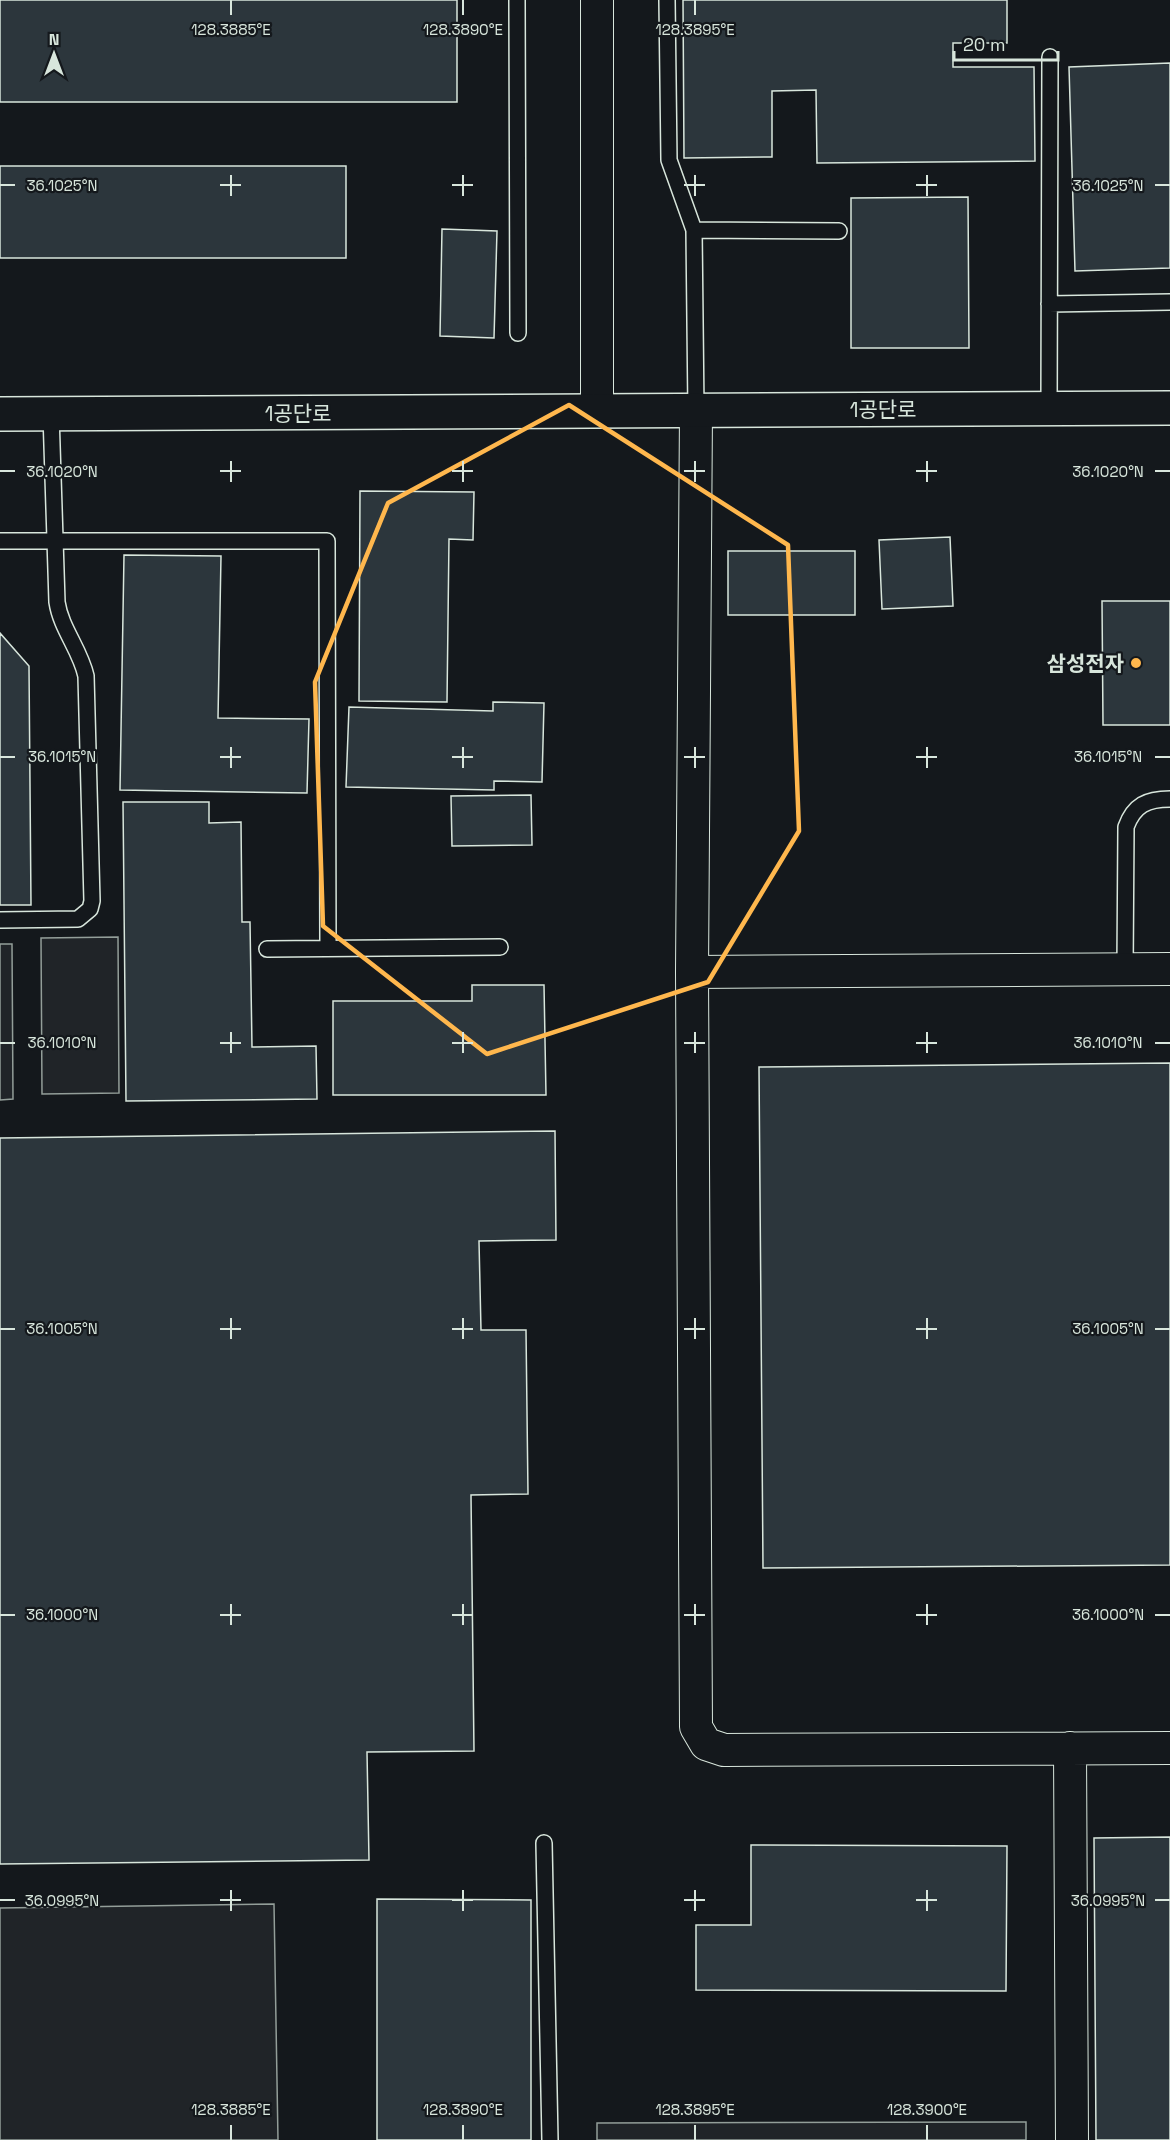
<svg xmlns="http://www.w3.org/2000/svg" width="1170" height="2140" font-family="'Space Grotesk','Noto Sans KR',sans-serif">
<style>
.green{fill:#202428;stroke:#939e99;stroke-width:1.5}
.building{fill:#2c363c;stroke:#d8e6dc;stroke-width:1.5}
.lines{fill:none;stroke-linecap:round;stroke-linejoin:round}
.lane-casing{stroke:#d8e6dc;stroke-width:18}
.street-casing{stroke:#d8e6dc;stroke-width:34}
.secondary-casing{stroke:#d8e6dc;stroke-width:36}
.lane{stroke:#14181c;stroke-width:15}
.street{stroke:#14181c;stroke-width:32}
.secondary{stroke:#14181c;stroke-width:33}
.marked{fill:none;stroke:#ffb74d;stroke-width:4.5;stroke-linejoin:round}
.ticks{fill:none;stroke:#d8e6dc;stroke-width:2}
.poi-dot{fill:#ffb74d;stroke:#14181c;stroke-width:2}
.labels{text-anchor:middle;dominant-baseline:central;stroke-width:4.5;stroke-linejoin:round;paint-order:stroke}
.street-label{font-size:21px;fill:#d8e6dc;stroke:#14181c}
.poi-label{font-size:21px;font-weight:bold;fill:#d8e6dc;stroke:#14181c;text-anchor:end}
.ticks-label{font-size:15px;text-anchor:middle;fill:#d8e6dc;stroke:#14181c;stroke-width:4.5;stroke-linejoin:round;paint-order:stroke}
</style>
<rect width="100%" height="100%" fill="#14181c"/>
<!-- green -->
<path class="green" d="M118 937 119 1093 42 1094 41 938Z
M0 944H12L13 1099 0 1100Z
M274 1904 278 2140H0V1908Z
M1026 2122V2140H597V2123Z"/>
<!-- building -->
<path class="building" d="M0 0H457V102H0Z
M683 0H1007V43H953V67H1034L1035 161 817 163 816 90 772 91V157L684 158Z
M1170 63V268L1075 271 1069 67Z
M0 166H346V258H0Z
M968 197 969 348H851V198Z
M442 229 497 231 494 338 440 336Z
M360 491 474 492 473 540 449 539 447 702 359 701Z
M950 537 953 606 882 609 879 540Z
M728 551H855V615H728Z
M124 555 221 556 218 718 309 719 307 793 120 790Z
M1102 601H1170V725H1103Z
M0 633 29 666 31 905H0Z
M493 702 544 703 542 782 494 781V790L346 787 349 707 493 711Z
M531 795 532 845 452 846 451 796Z
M123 802H209V823L241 822 242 922H250L252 1047 316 1046 317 1099 126 1101Z
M472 985H544L546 1095H333V1001H472Z
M1170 1063V1565L763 1568 759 1067Z
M555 1131 556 1240 479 1241 481 1330H526L528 1494 471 1495 474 1751 367 1752 369 1860 0 1864V1138Z
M1170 1837V2140H1096L1094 1838Z
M751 1845 1007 1846 1006 1991 696 1990V1925H751Z
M377 1899 531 1900V2140H377Z"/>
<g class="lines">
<!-- lane casing -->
<g class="lane-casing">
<path id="lane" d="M517 0 518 333
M667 0 669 160 694 230 696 411
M694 230 839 231
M1049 304 1170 302
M1049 408 1050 57
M0 541H327L328 948
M0 920 78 919 90 909 92 901 86 676C80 649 61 629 57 602L51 414
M267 949 500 947
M1125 969 1126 827C1134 805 1147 799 1170 799
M544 1843 550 2140"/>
</g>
<!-- street casing -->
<g class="street-casing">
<path id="street" d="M597 0V411
M696 411 692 972 696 1727 706 1744 724 1750 1170 1748
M692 972 1170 969
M1070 1748 1072 2140"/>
</g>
<!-- secondary casing -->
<g class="secondary-casing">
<path id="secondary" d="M0 414 1170 408"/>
</g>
<!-- lane -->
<use href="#lane" class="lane"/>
<!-- street -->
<use href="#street" class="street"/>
<!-- secondary -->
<use href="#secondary" class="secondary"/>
</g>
<!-- marked area -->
<path class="marked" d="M569 405 788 545 799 831 708 982 487 1054 323 926 315 682 388 503Z"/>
<!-- ticks -->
<path class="ticks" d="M231 0V15M463 0V15M695 0V15M231 175V196M463 175V196M695 175V196M927 175V196M0 185H15M220 185H241M452 185H473M684 185H705M916 185H937M1155 185H1170M231 461V482M463 461V482M695 461V482M927 461V482M0 471H15M220 471H241M452 471H473M684 471H705M916 471H937M1155 471H1170M231 747V768M463 747V768M695 747V768M927 747V768M0 757H15M220 757H241M452 757H473M684 757H705M916 757H937M1155 757H1170M231 1032V1053M463 1032V1053M695 1032V1053M927 1032V1053M0 1043H15M220 1043H241M452 1043H473M684 1043H705M916 1043H937M1155 1043H1170M231 1318V1339M463 1318V1339M695 1318V1339M927 1318V1339M0 1329H15M220 1329H241M452 1329H473M684 1329H705M916 1329H937M1155 1329H1170M231 1604V1625M463 1604V1625M695 1604V1625M927 1604V1625M0 1615H15M220 1615H241M452 1615H473M684 1615H705M916 1615H937M1155 1615H1170M231 1890V1911M463 1890V1911M695 1890V1911M927 1890V1911M0 1900H15M220 1900H241M452 1900H473M684 1900H705M916 1900H937M1155 1900H1170M231 2125V2140M463 2125V2140M695 2125V2140M927 2125V2140"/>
<!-- markers -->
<circle class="poi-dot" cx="1136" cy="663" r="6"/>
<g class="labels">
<!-- street labels -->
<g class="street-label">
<text x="883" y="409">1공단로</text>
<text x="298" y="413">1공단로</text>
</g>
<!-- poi labels -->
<g class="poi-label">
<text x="1124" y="663">삼성전자</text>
</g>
</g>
<g class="ticks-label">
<text x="231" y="35">128.3885°E</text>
<text x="463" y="35">128.3890°E</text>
<text x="695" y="35">128.3895°E</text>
<text x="62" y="191">36.1025°N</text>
<text x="1108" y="191">36.1025°N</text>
<text x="62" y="477">36.1020°N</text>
<text x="1108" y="477">36.1020°N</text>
<text x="62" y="762">36.1015°N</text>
<text x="1108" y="762">36.1015°N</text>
<text x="62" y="1048">36.1010°N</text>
<text x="1108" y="1048">36.1010°N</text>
<text x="62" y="1334">36.1005°N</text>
<text x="1108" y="1334">36.1005°N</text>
<text x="62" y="1620">36.1000°N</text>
<text x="1108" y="1620">36.1000°N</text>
<text x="62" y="1906">36.0995°N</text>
<text x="1108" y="1906">36.0995°N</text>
<text x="231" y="2115">128.3885°E</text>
<text x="463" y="2115">128.3890°E</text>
<text x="695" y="2115">128.3895°E</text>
<text x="927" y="2115">128.3900°E</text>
</g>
<!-- north arrow -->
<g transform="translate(54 54)" stroke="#14181c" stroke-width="4.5" paint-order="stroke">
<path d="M0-4.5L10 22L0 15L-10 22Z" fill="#d8e6dc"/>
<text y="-9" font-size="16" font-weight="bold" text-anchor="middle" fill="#d8e6dc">N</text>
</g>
<!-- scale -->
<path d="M954 51v9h104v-9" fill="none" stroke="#d8e6dc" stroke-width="3"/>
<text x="963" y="51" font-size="18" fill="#d8e6dc" stroke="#14181c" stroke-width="4.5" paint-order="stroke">20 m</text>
</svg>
